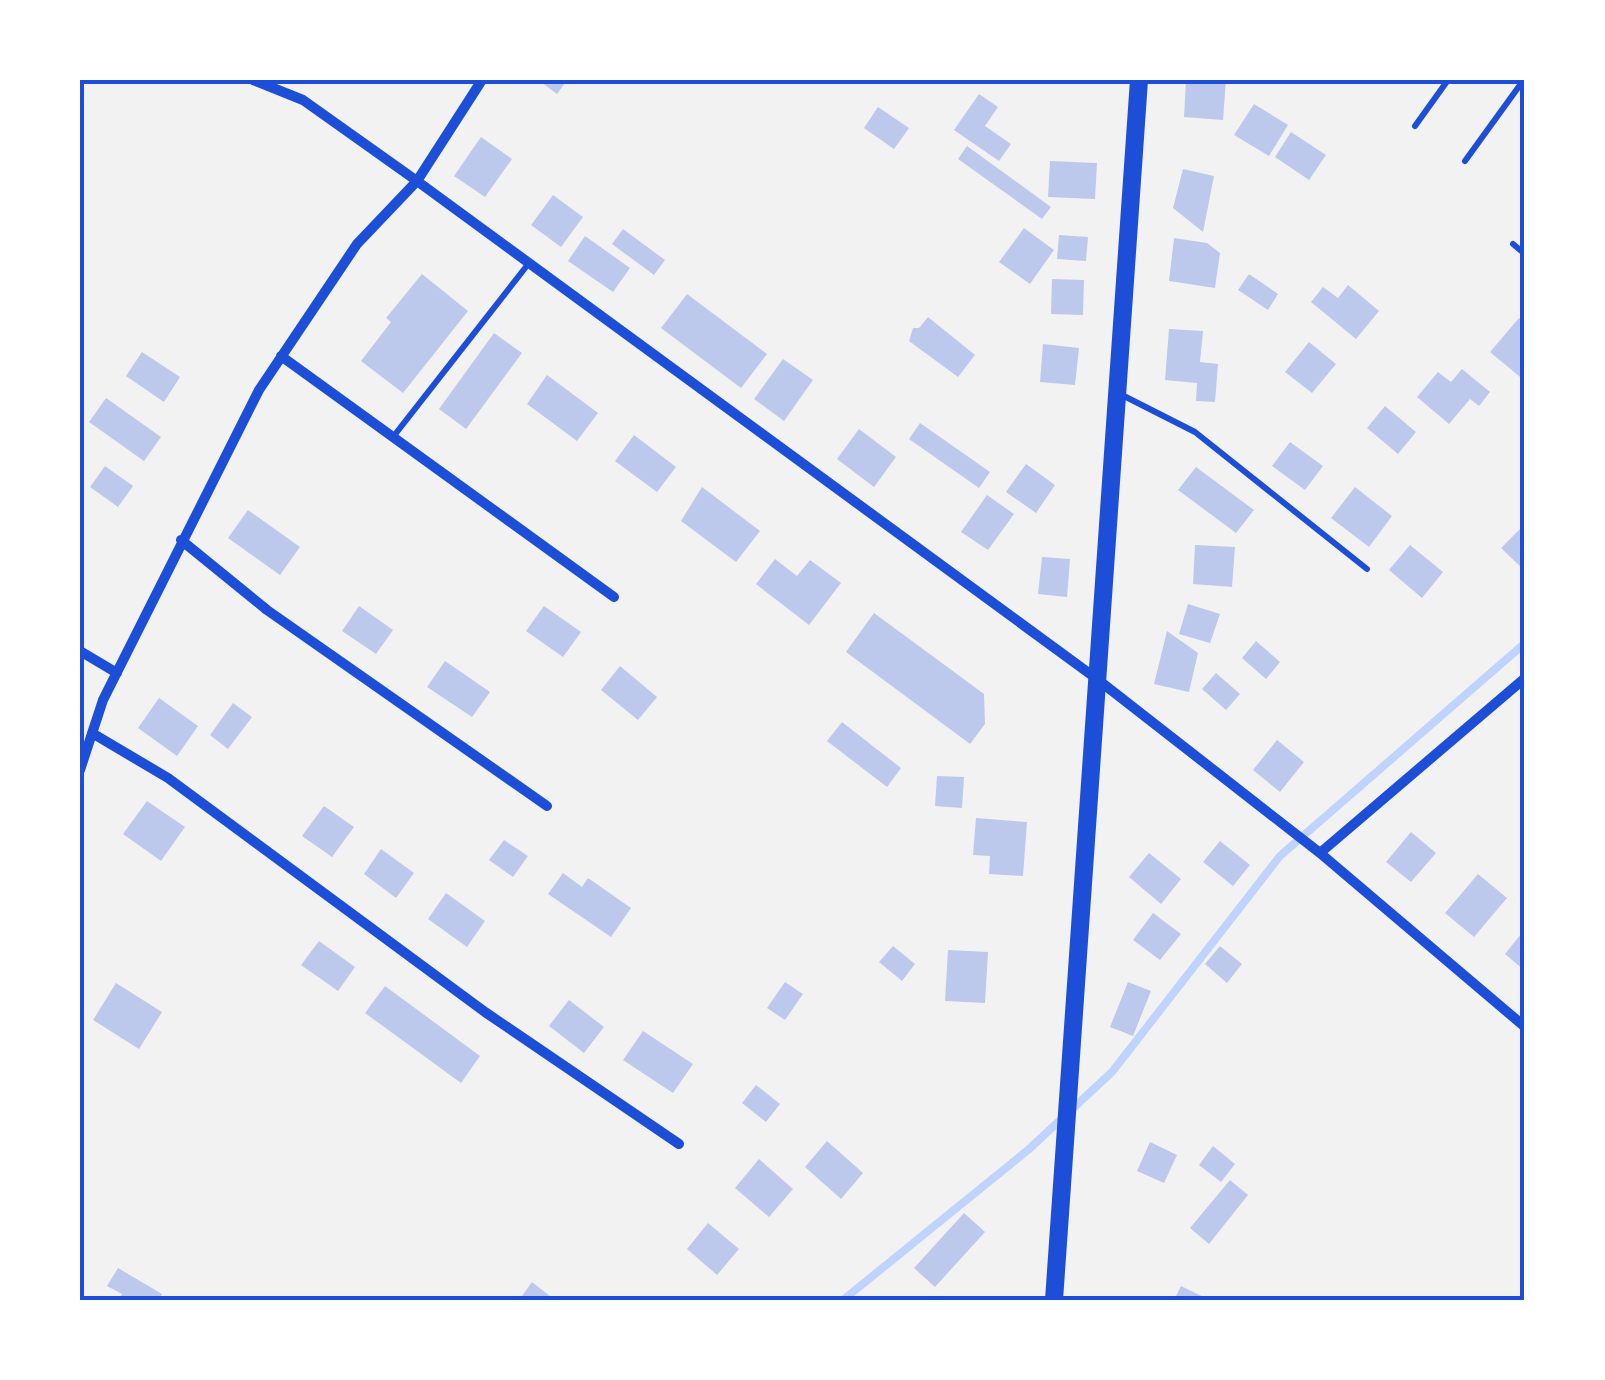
<svg xmlns="http://www.w3.org/2000/svg" width="1605" height="1380" font-family="Inter,sans-serif">
<style>
.lines{fill:none;stroke-linecap:round;stroke-linejoin:round}
.stream{stroke:#bfd3fe;stroke-width:8}
.building{fill:#bdc9ec}
.service{stroke:#1d4ed8;stroke-width:6}
.minor{stroke:#1d4ed8;stroke-width:10}
.secondary{stroke:#1d4ed8;stroke-width:18}
.neatline{fill:none;stroke:#1d4ed8;stroke-width:4}
</style>
<rect width="100%" height="100%" fill="#f2f2f2"/>
<g class="lines">
<!-- stream -->
<path class="stream" d="M843 1300 1028 1150 1112 1072 1280 856 1525 643"/>
</g>
<!-- building -->
<path class="building" d="M538 80H567L557 94Z
M1186 80H1226L1223 120 1184 117Z
M979 94 998 107 985 126 1011 144 999 161 954 130Z
M1254 104 1288 125 1269 156 1234 135Z
M878 107 909 128 894 149 864 128Z
M1291 132 1326 155 1309 180 1275 157Z
M481 137 512 159 485 197 454 176Z
M967 146 1051 207 1042 219 958 159Z
M1050 161 1097 163 1095 199 1048 197Z
M1183 169 1214 176 1203 232 1173 208Z
M553 195 583 217 561 247 531 225Z
M1024 228 1054 250 1030 284 999 262Z
M623 229 665 260 654 275 612 244Z
M1059 235 1088 237 1086 261 1057 259Z
M585 236 630 268 613 292 568 261Z
M1174 238 1207 243 1220 253 1215 288 1169 281Z
M422 274 468 311 403 393 361 361 391 322 386 318Z
M1249 274 1278 294 1268 310 1238 290Z
M1052 279 1084 280 1083 315 1051 314Z
M1348 285 1379 311 1356 339 1311 302 1323 287 1338 298Z
M687 294 767 354 741 388 661 328Z
M928 317 975 355 958 377 909 341 913 328H919Z
M1519 318 1525 323V381L1490 352Z
M1169 329 1203 331 1200 362 1218 364 1215 402 1196 401 1197 383 1165 380Z
M494 333 522 353 466 429 439 409Z
M1309 342 1336 364 1312 393 1285 372Z
M1043 344 1079 348 1075 385 1040 382Z
M142 352 180 377 164 402 126 376Z
M783 359 813 380 784 421 754 399Z
M1462 369 1490 392 1479 406 1470 399 1449 424 1417 397 1438 372 1451 382Z
M547 375 598 413 577 441 527 404Z
M106 398 161 437 144 461 89 422Z
M1385 406 1416 432 1398 454 1367 428Z
M920 423 990 472 979 488 909 439Z
M859 429 896 457 874 487 837 459Z
M634 435 676 467 657 492 615 461Z
M1290 442 1323 466 1305 490 1272 466Z
M1026 464 1055 485 1036 513 1006 492Z
M105 466 133 486 118 507 90 487Z
M1196 467 1254 510 1236 533 1178 490Z
M702 487 760 531 736 562 681 521Z
M1355 487 1392 516 1369 547 1331 518Z
M987 495 1014 514 988 550 961 532Z
M248 510 300 547 280 575 228 538Z
M1525 524V571L1501 548Z
M1195 545 1235 547 1232 587 1193 584Z
M1410 545 1443 572 1422 598 1389 570Z
M1042 557 1070 559 1067 597 1038 594Z
M775 559 797 576 810 560 841 583 809 625 756 584Z
M1188 604 1220 614 1210 643 1179 634Z
M359 606 393 630 376 654 342 631Z
M544 606 581 632 563 657 526 631Z
M874 613 984 694 985 724 970 744 846 652Z
M1167 631 1198 653 1189 692 1154 684Z
M1256 641 1280 662 1266 679 1242 658Z
M445 661 490 692 472 717 427 687Z
M620 666 657 697 638 720 601 690Z
M1216 673 1240 694 1226 710 1202 689Z
M159 698 198 726 177 756 138 728Z
M233 703 252 717 228 749 210 735Z
M842 722 901 768 887 787 827 741Z
M1277 740 1304 762 1280 792 1253 770Z
M937 776 964 777 962 808 935 806Z
M147 801 185 827 161 861 123 834Z
M324 806 354 827 332 857 302 836Z
M976 818 1027 822 1023 876 989 874 990 856 973 855Z
M1411 832 1436 853 1411 882 1386 862Z
M504 840 528 856 513 877 489 860Z
M1220 841 1250 865 1233 886 1203 862Z
M381 849 414 873 396 898 364 874Z
M1149 853 1181 879 1161 904 1129 877Z
M563 873 582 887 588 878 631 908 611 937 548 894Z
M1478 874 1507 898 1474 937 1445 913Z
M446 893 485 921 467 947 428 919Z
M1153 913 1181 934 1160 960 1133 940Z
M1525 929V971L1505 954Z
M319 941 355 967 338 991 301 965Z
M893 946 915 964 902 981 879 962Z
M1220 946 1242 964 1227 983 1205 964Z
M948 950 988 952 985 1003 945 1001Z
M785 982 803 994 785 1020 767 1008Z
M1128 982 1151 991 1133 1036 1110 1027Z
M116 983 162 1012 139 1049 93 1020Z
M385 986 480 1056 461 1083 365 1013Z
M569 1000 604 1027 584 1053 549 1026Z
M643 1031 693 1064 673 1093 623 1060Z
M756 1085 780 1104 766 1122 742 1103Z
M827 1141 863 1173 841 1199 805 1167Z
M1150 1142 1177 1155 1164 1183 1137 1171Z
M1213 1146 1235 1164 1221 1182 1199 1165Z
M759 1159 793 1189 769 1217 735 1188Z
M1230 1180 1248 1195 1209 1244 1190 1228Z
M964 1213 985 1232 935 1287 914 1268Z
M708 1223 739 1249 717 1275 687 1249Z
M118 1268 162 1294 159 1300H119L122 1294 107 1286Z
M532 1282 555 1300H519Z
M1181 1286 1210 1300H1174Z"/>
<g class="lines">
<!-- service -->
<path class="service" d="M1415 126 1448 80
M1465 161 1520 85
M1513 244 1525 254
M1120 394 1195 432 1367 569
M393 437 529 263"/>
<!-- minor -->
<path class="minor" d="M253 80 303 100 417 181 1097 679 1320 853 1525 1027
M281 356 614 597
M181 540 267 610 547 806
M80 651 117 673
M92 733 168 778 485 1012 679 1144
M80 770 103 700 259 390 357 244 417 181 482 80
M1320 853 1525 678"/>
<!-- secondary -->
<path class="secondary" d="M1054 1300 1139 80"/>
</g>
<!-- border -->
<rect width="1605" height="1380" fill="none" stroke="#ffffff" stroke-width="165"/>
<rect x="82" y="82" width="1440" height="1216" class="neatline"/>
</svg>
